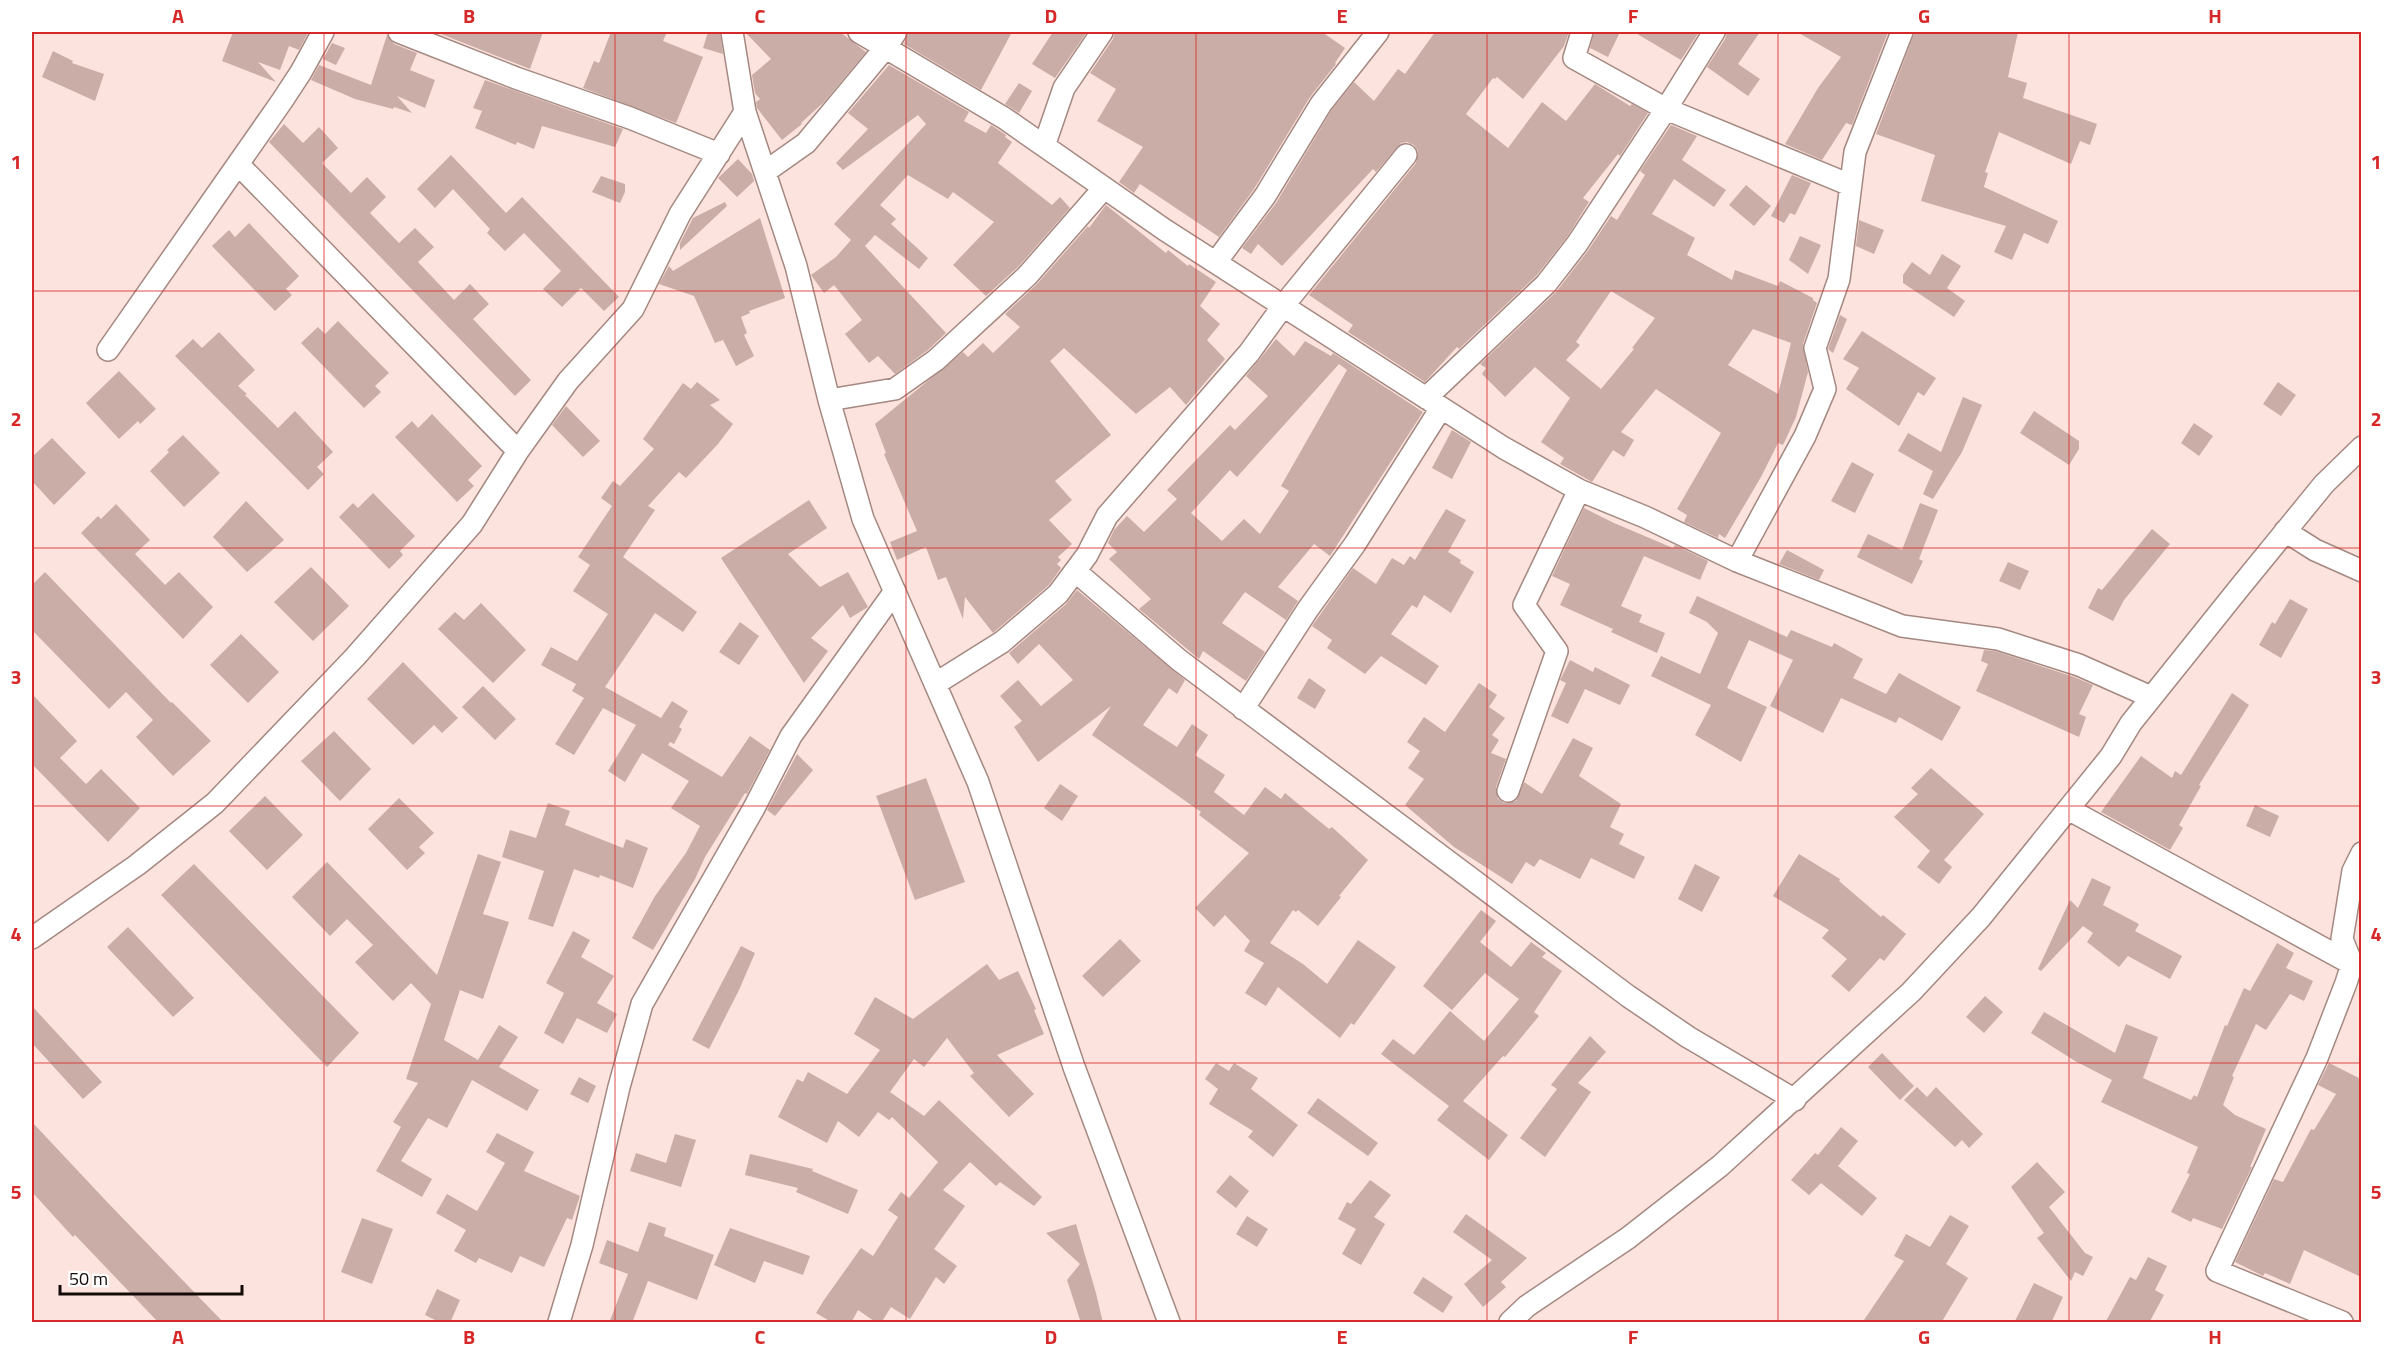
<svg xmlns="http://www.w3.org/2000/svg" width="2393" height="1354" font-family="'Titillium Web',sans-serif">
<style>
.building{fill:#caada6;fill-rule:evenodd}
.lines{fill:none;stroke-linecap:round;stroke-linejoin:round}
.street-casing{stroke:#a48881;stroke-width:24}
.street{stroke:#fff;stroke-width:21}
.grid{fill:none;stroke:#d62828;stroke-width:1.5;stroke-opacity:0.55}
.neatline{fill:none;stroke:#d62828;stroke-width:2}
.grid-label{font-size:20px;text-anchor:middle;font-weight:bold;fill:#d62828}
</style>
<rect width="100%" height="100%" fill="#fce3dd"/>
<!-- building -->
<path class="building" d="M233 32H304L308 33 299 50 289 46 280 70 258 62 276 82 222 61Z
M436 32H543L530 69Z
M611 32H667L663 41 703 57 676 123 583 88 594 61 599 63Z
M708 32H720L723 54 703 48Z
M745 32H840L866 52 824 102 801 123 802 124 782 140 757 108 756 102 760 99 755 93 752 75 771 59Z
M909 32H1012L981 90 904 44Z
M1053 32H1087L1055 78 1032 64Z
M1115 32H1322L1345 48 1335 63 1336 64 1310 97 1254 189 1219 237 1140 184 1134 193 1119 182 1143 147 1097 121 1116 89 1090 73 1113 39Z
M1435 32H1569L1564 46 1523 99 1497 77 1495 79 1493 78 1466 114 1508 148 1542 102 1566 121 1595 84 1630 106 1632 104 1648 113 1620 156 1618 154 1583 198 1589 202 1567 237 1537 275 1459 349 1457 347 1425 382 1348 332 1353 325 1309 295 1416 163 1418 151 1414 145 1407 142 1401 143 1376 172 1373 169 1282 266 1258 244 1251 254 1242 248 1276 203 1331 111 1354 82 1374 101 1398 69 1405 74Z
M1594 32H1620L1608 57 1590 48Z
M1634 32H1699L1681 60Z
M1727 32H1760L1738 64 1760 79 1748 96 1707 67 1725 39Z
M1797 32H1888L1852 125 1846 123 1822 160 1785 144 1818 88 1841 57Z
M1915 32H2018L2008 77 2027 83 2023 98 2097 124 2090 145 2080 141 2071 164 1999 132 1985 172 1988 173 1984 187 2058 221 2048 244 2024 233 2012 260 1994 252 2006 226 1921 201 1935 155 1876 134Z
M387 35 394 44 417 53 410 70 435 80 425 108 397 96 412 113 394 107 393 109 355 99 311 80 319 65 371 85Z
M332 43 345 48 336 65 323 59Z
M53 51 73 61 72 63 104 74 95 101 42 77Z
M889 65 969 112 964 121 986 133 991 125 1006 135 1005 137 1012 142 998 163 1052 205 1060 197 1070 208 1018 267 986 296 953 265 994 222 953 192 948 199 908 175 880 205 896 219 891 224 928 258 919 269 875 235 865 246 946 333 928 350 895 374 878 356 869 363 845 334 862 320 834 285 824 293 811 275 836 257 851 240 834 224 926 124 918 115 843 170 836 163 868 129 848 113Z
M485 80 623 129 615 147 542 126 534 149 517 142 516 145 475 128 482 111 473 108Z
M1019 83 1032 91 1019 113 1005 104Z
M284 124 303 143 319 127 338 148 322 163 351 193 367 177 386 197 370 213 399 243 415 228 434 247 418 262 454 300 470 284 489 304 473 319 531 380 515 396 269 142Z
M1671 125 1697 136 1682 160 1726 190 1714 207 1674 179 1652 214 1695 238 1687 255 1732 280 1735 270 1778 286 1780 281 1813 298V300L1817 303 1803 344 1808 372 1796 417 1783 445 1778 443 1761 477 1725 538 1719 534 1718 538 1684 522 1687 515 1677 509 1721 433 1656 389 1621 432 1634 440 1624 457 1613 450 1592 482 1560 464 1564 458 1541 442 1570 398 1535 367 1505 397 1482 374 1486 368 1480 364 1556 292 1587 252 1611 216 1617 220 1645 175 1640 171ZM1611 291 1655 318 1632 348 1634 349 1601 389 1566 360 1580 345 1576 342ZM1753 329 1791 343 1778 394 1728 365Z
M451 155 506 213 522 197 619 297 604 311 581 288 562 307 543 289 561 271 524 233 505 251 487 233 490 229 453 189 435 208 417 189Z
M738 159 752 174 754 181 737 197 718 178Z
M1792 175 1811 183 1795 215 1790 213 1784 223 1771 216Z
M601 176 625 184V192L620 203 592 192Z
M1746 185 1771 206 1754 226 1729 205Z
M725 202 727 206 680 250V243L693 218Z
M1106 205 1166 253 1168 250 1188 266 1189 264 1216 282 1200 306 1220 324 1207 340 1225 359 1186 405 1170 387 1136 414 1064 348 1050 361 1111 435 1055 481 1072 500 1049 520 1072 544 1058 557 1061 560 1057 564 1061 568 1049 585 993 633 965 597 963 619 946 577 938 580 926 547 897 560 890 542 917 531 884 454 886 453 875 424 963 352 968 357 983 343 993 353 1020 327 1005 314 1037 284 1088 226 1089 228Z
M760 218 785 298 749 311 750 313 741 317 747 333 744 335 754 356 736 366 723 340 715 343 694 296 659 284 669 266 673 271Z
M1859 220 1884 230 1874 254 1856 246Z
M249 223 299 276 286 289 292 295 275 311 212 246 229 230 235 237Z
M1800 236 1821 245 1808 274 1789 260Z
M1942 254 1961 266 1947 288 1965 301 1954 317 1903 283V275L1912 262 1930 275Z
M1840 315 1847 319 1833 353 1828 349Z
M338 321 389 373 375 386 381 392 364 408 301 343 318 327 325 334Z
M1862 331 1936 378 1924 396 1918 392 1899 426 1846 389 1859 368 1843 359Z
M219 332 255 370 238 386 247 394 245 395 278 428 295 411 333 452 317 467 324 474 308 490 175 356 193 339 202 348Z
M1276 339 1294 356 1305 341 1331 356 1333 353 1423 412 1330 556 1314 544 1278 587 1298 601 1286 620 1245 592 1222 623 1265 652 1246 681 1203 651 1199 659 1139 609 1151 599 1109 559 1117 552 1108 543 1114 530 1127 516 1144 532 1177 499 1167 490 1230 425 1235 430 1268 396 1246 376ZM1339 364 1347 370 1281 486 1289 491 1260 534 1244 519 1222 541 1191 513 1230 470 1237 477Z
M119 371 156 409 140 424 138 421 119 439 86 403Z
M697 382 720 400 710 405 733 424 718 444 686 478 679 472 648 506 655 510 623 557 697 612 683 632 655 613 605 687 661 718 672 701 688 711 679 727 682 729 674 744 670 742 668 745 722 777 750 736 770 750 747 794 745 793 705 857 695 879 653 950 632 938 655 896 686 853 700 826 671 808 689 781 642 753 625 782 608 771 636 725 603 708 574 755 555 744 584 698 572 691 576 684 541 665 551 647 577 661 608 614 573 591 590 565 578 557 612 506 601 498 613 481 620 486 654 449 643 439 683 383 691 389Z
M2278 382 2296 395 2281 416 2263 404Z
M1963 397 1982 405 1962 452 1933 499 1923 494 1933 471 1898 451 1908 433 1941 452Z
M566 406 600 441 583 457 552 425Z
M2034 411 2079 441V449L2069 465 2020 433Z
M432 414 482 466 468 480 474 486 457 502 395 437 412 421 418 428Z
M2194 423 2213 436 2199 456 2181 443Z
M1452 430 1471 442 1452 479 1432 468Z
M183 435 220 473 184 507 150 471 169 452 167 450Z
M52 438 86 473 54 505 32 481V457Z
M1852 462 1874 474 1855 513 1831 501Z
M373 493 415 536 400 551 403 555 389 569 339 517 353 503 358 508Z
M809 500 827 528 788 554 820 587 848 572 868 607 850 618 843 605 811 638 828 651 804 683 721 558Z
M246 501 284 540 247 572 213 537Z
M1920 503 1938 510 1919 559 1923 561 1912 584 1857 557 1868 534 1902 550Z
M116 504 150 540 135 554 138 557 165 585 179 572 213 607 183 639 81 533 98 516 101 519Z
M1584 508 1614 523 1673 548 1675 545 1708 561 1700 580 1644 556 1621 606 1642 615 1639 622 1665 633 1657 653 1611 632 1613 629 1560 605 1570 584 1552 576Z
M1446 509 1466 520 1448 552 1461 560 1460 563 1474 572 1451 613 1424 595 1417 608 1412 605 1391 634 1439 666 1426 685 1381 656 1365 674 1327 648 1332 640 1312 626 1353 568 1376 584 1392 558 1404 565 1410 556 1415 560Z
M2152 529 2170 544 2124 600 2113 621 2088 608 2098 588 2102 590Z
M1787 550 1824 570 1819 580 1779 564Z
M2008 562 2029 571 2020 590 1999 581Z
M311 567 349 606 313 641 274 602Z
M45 572 171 703 172 702 211 741 173 776 136 737 153 720 126 692 109 709 32 630V585Z
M1077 590 1185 680 1177 694 1169 688 1143 725 1177 747 1192 724 1208 735 1195 755 1225 775 1214 792 1244 815 1265 787 1281 799 1285 793 1329 829 1332 827 1368 860 1339 896 1341 897 1318 926 1298 910 1296 912 1293 910 1270 943 1303 964 1327 984 1358 940 1396 967 1354 1025 1351 1023 1340 1038 1278 987 1266 1006 1245 993 1264 963 1244 951 1250 941 1225 915 1214 927 1195 908 1249 853 1199 815 1201 812 1092 735 1111 706 1038 762 1014 727 1022 721 1000 696 1018 680 1041 706 1073 680 1039 644 1018 664 1009 653 1066 604Z
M1697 596 1787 637 1791 630 1832 647 1834 643 1863 659 1853 678 1886 694 1899 673 1961 707 1942 741 1899 717 1896 723 1841 698 1823 733 1770 706 1793 660 1749 640 1727 688 1767 707 1741 762 1695 735 1711 705 1651 676 1661 656 1700 674 1718 633 1707 622 1689 613Z
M2290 599 2308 609 2281 658 2259 645 2272 622 2275 624Z
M481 603 526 650 493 683 438 629 455 612 464 620Z
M740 622 759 636 739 665 719 652Z
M241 634 279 672 248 703 210 665Z
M1984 650 1995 651 2074 677 2093 685 2079 714 2086 717 2079 737 1976 691 1988 664 1981 661Z
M1570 660 1593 672 1595 667 1630 685 1620 705 1585 689 1568 724 1551 716 1566 683 1560 680Z
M403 662 458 718 442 733 434 725 413 745 367 699Z
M1309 678 1326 690 1315 709 1297 698Z
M1479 683 1497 695 1489 707 1505 718 1492 735 1499 740 1491 753 1506 759 1496 787 1498 799 1504 803 1516 801 1524 782 1542 794 1573 738 1593 748 1579 776 1621 804 1610 827 1624 834 1619 844 1645 857 1634 879 1591 858 1580 879 1540 859 1534 867 1526 862 1512 884 1454 847 1405 805 1424 779 1408 768 1420 751 1407 742 1424 717 1445 732Z
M483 686 516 719 495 740 462 707Z
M2232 693 2249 705 2199 785 2201 786 2179 825 2183 828 2170 850 2101 812 2141 756 2172 778 2175 771 2181 775Z
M32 694 77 741 60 758 86 784 101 769 140 808 108 842 32 764Z
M334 731 371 769 340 801 301 761Z
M797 754 813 770 775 816 767 810Z
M1931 768 1984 814 1944 860 1952 867 1939 884 1917 867 1930 851 1894 817 1918 794 1911 788Z
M926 778 965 882 915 900 876 796Z
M1060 784 1078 796 1062 821 1044 808Z
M265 796 303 835 267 870 229 831Z
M399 798 434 833 419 847 425 853 407 870 368 829Z
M548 803 570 811 565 825 623 848 626 839 648 848 633 888 600 875 599 878 574 869 553 927 528 919 544 871 502 857 510 830 536 838Z
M2255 805 2279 816 2270 837 2246 826Z
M478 854 501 862 483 914 509 922 483 999 460 990 444 1040 478 1060 499 1025 518 1037 499 1067 539 1090 527 1111 472 1080 447 1128 428 1118 401 1161 432 1179 422 1197 376 1171 401 1127 393 1122 418 1083 406 1079 431 1004 411 983 393 1001 355 962 373 945 347 919 330 936 292 897 327 862 437 975Z
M1799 854 1840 879 1839 881 1881 917 1883 915 1906 934 1884 961 1880 958 1849 992 1831 976 1847 959 1822 938 1829 930 1773 896Z
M194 864 359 1033 327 1067 161 895Z
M1695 864 1720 877 1702 912 1678 899Z
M2092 878 2111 887 2103 905 2139 924 2135 931 2182 956 2170 979 2128 956 2119 967 2087 942 2093 933 2083 926 2041 971 2038 969 2070 900 2078 908Z
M1481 910 1496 921 1480 942 1511 967 1531 942 1546 953 1542 957 1562 971 1534 1012 1539 1016 1505 1057 1503 1056 1463 1101 1508 1135 1489 1160 1437 1120 1449 1106 1381 1054 1393 1039 1414 1055 1450 1011 1484 1041 1519 999 1485 973 1452 1010 1423 986Z
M128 927 194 998 173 1017 107 947Z
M573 931 590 940 581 957 614 976 597 1003 617 1014 607 1033 577 1018 563 1044 544 1033 564 993 546 983Z
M1120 939 1141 961 1103 997 1082 976Z
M2277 943 2294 953 2286 968 2313 981 2304 1001 2290 994 2266 1030 2256 1024 2232 1076 2234 1077 2223 1105 2235 1115 2266 1129 2250 1167H2252L2222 1229 2193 1218 2191 1222 2171 1212 2190 1174 2187 1173 2198 1147 2101 1102 2112 1080 2075 1061 2031 1033 2044 1012 2115 1053 2126 1024 2158 1037 2143 1078 2191 1100 2194 1095 2197 1097 2225 1025 2227 1026 2244 988 2250 991Z
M741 946 755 953 739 990 709 1049 692 1040Z
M987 964 999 980 1018 971 1036 1009 1034 1010 1044 1034 997 1055 1034 1094 1009 1117 970 1076 974 1073 947 1038 924 1067 914 1059 890 1092 924 1116 939 1100 1042 1197 1034 1206 1000 1182 996 1186 970 1162 943 1190 965 1206 934 1249 957 1266 944 1284 936 1277 910 1319 891 1307 881 1323H877L858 1310 851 1323H833L816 1313 824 1300 861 1248 873 1256 898 1217 888 1210 901 1192 909 1198 938 1162 892 1117 889 1120 878 1112 859 1137 838 1121 827 1143 778 1117 797 1079 803 1082 808 1072 847 1094 880 1050 854 1034 875 997 913 1019Z
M1985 996 2003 1012 1984 1033 1966 1017Z
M32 1006 102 1082 83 1099 32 1043Z
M1590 1036 1606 1052 1578 1083 1591 1092 1545 1157 1520 1138 1557 1089 1551 1085Z
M1882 1053 1914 1086 1900 1100 1868 1067Z
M1216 1063 1229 1071 1234 1063 1258 1078 1251 1089 1298 1125 1273 1157 1248 1137 1253 1131 1209 1104 1218 1089 1205 1079Z
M2329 1063 2361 1079V1277L2304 1250 2290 1284 2265 1273 2263 1276 2235 1262 2274 1179 2283 1182 2311 1129 2314 1130 2336 1094 2318 1085Z
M579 1077 596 1086 588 1103 570 1094Z
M1917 1087 1927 1097 1936 1087 1983 1134 1969 1148 1962 1140 1955 1147 1904 1100Z
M1318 1098 1378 1143 1368 1156 1307 1113Z
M32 1122 109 1204 224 1323H159L75 1235 73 1237 32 1192Z
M1841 1127 1858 1141 1838 1166 1877 1198 1862 1216 1821 1183 1809 1195 1791 1180 1815 1153 1818 1155Z
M497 1133 534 1152 524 1171 580 1196 572 1220 567 1218 544 1267 520 1256 512 1273 479 1258 476 1263 454 1251 466 1230 436 1213 447 1194 477 1211 505 1163 486 1152Z
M675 1134 696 1140 681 1187 630 1171 636 1153 666 1163Z
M750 1154 813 1169 812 1171 858 1190 848 1214 796 1192 798 1188 745 1175Z
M2037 1162 2065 1192 2049 1207 2085 1253 2093 1257 2083 1276 2075 1272 2071 1281 2037 1238 2044 1233 2011 1187Z
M1230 1175 1249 1191 1236 1208 1216 1192Z
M1370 1180 1391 1195 1374 1217 1385 1224 1361 1265 1342 1254 1356 1229 1338 1219 1347 1202 1351 1204Z
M1466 1214 1527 1258 1501 1282 1506 1287 1483 1307 1464 1284 1492 1260 1453 1232Z
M1950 1215 1969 1226 1946 1264 1968 1278 1941 1323H1862L1904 1261 1894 1256 1906 1234 1930 1247Z
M1247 1216 1268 1229 1257 1247 1236 1234Z
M362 1218 393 1229 372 1284 341 1272Z
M649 1222 666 1228 664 1236 714 1255 697 1300 648 1281 632 1323H609L628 1274 599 1263 607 1240 638 1252Z
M1076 1224 1096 1293 1103 1323H1081L1067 1280 1080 1264 1046 1233Z
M730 1228 810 1256 803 1275 764 1261 755 1283 714 1265Z
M2148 1257 2167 1266 2155 1290 2164 1295 2149 1323H2105L2130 1277 2136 1280Z
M1423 1277 1453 1297 1443 1313 1413 1293Z
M2034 1283 2063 1297 2051 1323H2014Z
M437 1289 460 1300 450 1323H441L425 1315Z"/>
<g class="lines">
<!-- street casing -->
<g class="street-casing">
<path id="street" d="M399 32 516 78 630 118 719 154
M732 32 745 112 796 266 829 400 863 519 978 782 1074 1067 1169 1322
M859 32 1004 118 1165 230 1504 448 1579 490 1645 517 1737 561 1902 626 1998 639 2079 665 2151 697
M1582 32 1574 58 1666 109 1850 185
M1044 146 1064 88 1102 32
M238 164 518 451
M765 172 806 143 886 47 896 32
M1216 262 1265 196 1321 104 1378 32
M108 350 282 101 301 72 323 32
M1426 398 1546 284 1577 244 1666 109 1714 32
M829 400 895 389 936 360 1027 276 1104 188
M2285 531 2315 550 2362 571
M1737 561 1805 436 1825 389 1815 348 1839 279 1855 152 1902 32
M1075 571 1179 660 1628 996 1688 1037 1795 1100
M935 684 1002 642 1058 594 1087 555 1107 516 1249 353 1283 306 1406 155
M1243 709 1308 609 1355 544 1441 408
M1508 791 1557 651 1524 605 1579 490
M2068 809 2352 964
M32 938 137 865 215 803 355 657 472 524 518 451 568 381 633 309 680 214 745 112
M559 1322 582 1245 619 1087 642 1004 754 808 791 736 895 591
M1510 1322 1527 1306 1628 1238 1720 1166 1911 992 1981 917 2111 756 2131 723 2240 587 2324 484 2362 447
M2342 1322 2217 1271 2317 1058 2346 983 2352 964 2342 939 2353 871 2362 853"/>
</g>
<!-- street -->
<use href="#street" class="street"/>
</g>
<!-- grid -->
<path class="grid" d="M324 32V1322M615 32V1322M906 32V1322M1196 32V1322M1487 32V1322M1778 32V1322M2069 32V1322M32 291H2362M32 548H2362M32 806H2362M32 1063H2362"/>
<!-- border -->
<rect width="2393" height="1354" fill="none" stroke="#ffffff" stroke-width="66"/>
<!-- scale -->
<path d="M60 1285v9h182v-9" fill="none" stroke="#140a08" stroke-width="3"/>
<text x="69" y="1285" font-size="18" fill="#140a08" stroke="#ffffff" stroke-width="4.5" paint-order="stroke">50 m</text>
<rect x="33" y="33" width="2327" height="1288" class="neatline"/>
<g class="grid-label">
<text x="178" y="23">A</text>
<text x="469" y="23">B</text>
<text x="760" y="23">C</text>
<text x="1051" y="23">D</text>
<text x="1342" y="23">E</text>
<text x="1633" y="23">F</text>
<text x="1924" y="23">G</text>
<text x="2215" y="23">H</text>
<text x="16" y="169">1</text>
<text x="2376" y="169">1</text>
<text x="16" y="426">2</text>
<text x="2376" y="426">2</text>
<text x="16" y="684">3</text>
<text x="2376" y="684">3</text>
<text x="16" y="941">4</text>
<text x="2376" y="941">4</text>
<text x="16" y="1199">5</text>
<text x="2376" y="1199">5</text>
<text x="178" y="1344">A</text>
<text x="469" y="1344">B</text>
<text x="760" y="1344">C</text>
<text x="1051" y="1344">D</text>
<text x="1342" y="1344">E</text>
<text x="1633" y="1344">F</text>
<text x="1924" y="1344">G</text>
<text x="2215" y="1344">H</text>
</g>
</svg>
